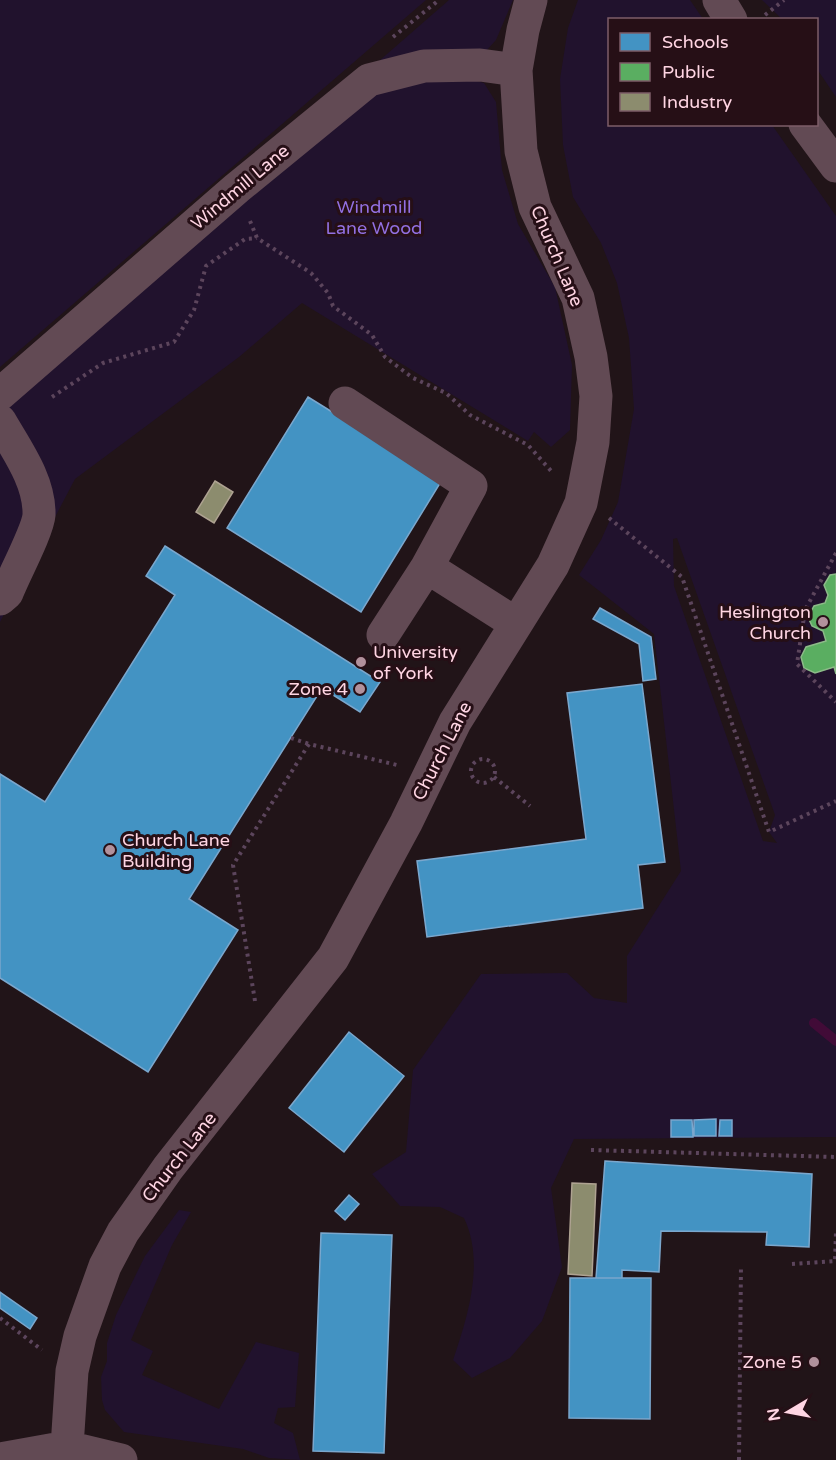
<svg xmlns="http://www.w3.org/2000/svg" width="836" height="1460" font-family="'Varela Round',sans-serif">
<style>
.green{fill:#21122d;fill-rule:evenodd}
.schools{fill:#4393c3;stroke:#7ba7cd;stroke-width:1.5}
.public{fill:#5aae61;stroke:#8cba88;stroke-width:1.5}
.industry{fill:#8c8c6e;stroke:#aea291;stroke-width:1.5}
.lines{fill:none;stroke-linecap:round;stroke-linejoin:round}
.stream{stroke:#410b37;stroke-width:10}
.path{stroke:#5c455c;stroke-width:4;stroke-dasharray:3 4.5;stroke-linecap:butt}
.minor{stroke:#624a54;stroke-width:33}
.poi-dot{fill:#b1919c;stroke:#260f16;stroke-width:2}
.labels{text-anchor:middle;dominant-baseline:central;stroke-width:6;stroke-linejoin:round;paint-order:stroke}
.street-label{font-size:18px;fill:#ffd5e3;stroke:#260f16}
.park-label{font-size:18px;fill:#9270e2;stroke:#260f16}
.poi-label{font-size:18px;fill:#ffd5e3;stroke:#260f16;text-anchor:end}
</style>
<rect width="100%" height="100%" fill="#211418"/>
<!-- green -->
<path class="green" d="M0 0H426L0 367Z
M449 0H513L496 40 486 51 379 61Z
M578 0H690L703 19 610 20V124L772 125 836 216V1137L574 1139 551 1188 562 1267 542 1321 510 1358 472 1378 453 1360C468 1316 485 1262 464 1218L440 1207 400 1206 372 1174 406 1152 413 1070 481 974 567 973 594 998 627 1003V956L681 871 654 634 579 575 601 540 618 502 634 409 629 338 617 283 601 243 573 197 563 145 560 79 568 28ZM677 538 775 815 769 832 777 843 763 841 674 586 673 539Z
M762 0H836V97L817 69 816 20 782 19Z
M463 77 484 83 496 102 502 170 518 224 555 287 572 365 570 430 551 447 534 432 528 441 302 303 239 357 75 479 0 622V397L370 81Z
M179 1210 191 1212 172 1245 131 1340 153 1351 142 1375 219 1409 256 1342 299 1353 295 1407 278 1408 274 1423 293 1433 300 1460 269 1458 243 1449 124 1432 105 1410 102 1400 101 1377 107 1361V1343L116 1315 145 1256Z"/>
<!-- schools -->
<path class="schools" d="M308 397 442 480 361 612 227 528Z
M165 546 380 682 360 712 322 688 189 899 238 930 148 1072 0 978V774L45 802 175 595 146 576Z
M600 608 651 637 656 679 643 681 639 644 593 619Z
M642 684 665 862 638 865 643 908 427 937 417 861 586 839 567 693Z
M349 1032 404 1076 344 1152 289 1108Z
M716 1119V1136H694V1120Z
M671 1120H692L693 1137H671Z
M720 1120H732V1136H719Z
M605 1161 812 1174 809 1247 766 1245 767 1232 661 1231 659 1272 622 1270V1278H596Z
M349 1195 359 1204 345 1220 335 1211Z
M321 1233 392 1235 384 1453 313 1451Z
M570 1278H651L650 1419 569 1418Z
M0 1292 37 1318 30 1329 0 1308Z"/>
<!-- public -->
<path class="public" d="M836 574V674L834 667 815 673 804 668 801 657 806 647 826 641 823 631 812 626 808 617 814 606 825 603 828 595 824 585 830 575Z"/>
<!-- industry -->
<path class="industry" d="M215 481 233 492 214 523 196 512Z
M572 1183 596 1184 592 1276 568 1274Z"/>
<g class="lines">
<!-- stream -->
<path class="stream" d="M814 1023 836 1041"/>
<!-- path -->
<path class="path" d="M765 15 784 0
M393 37 439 0
M250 221 257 238 311 273 328 293 333 306 372 335 385 357 413 378 446 393 470 415 528 445 552 472
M52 397 103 363 174 342 194 310 206 266 245 239 257 238
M609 518 682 577 769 832 836 801
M836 553 805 610 797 664 836 702
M291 738 309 744
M471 771a12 12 0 1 1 24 0a12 12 0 1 1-24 0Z
M494 777 530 806
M255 1001 233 865 309 744 397 765
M591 1150 836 1157
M792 1264 835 1261 836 1232
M0 1318 42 1350
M739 1460 741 1265"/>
<!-- minor -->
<path class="minor" d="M719 0 731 20
M805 124 836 166
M0 394 237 188 369 80 424 66 480 65 516 70
M345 403 471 486 427 567 383 635
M0 421C16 449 40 481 39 515 38 530 13 577 7 593L0 599
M427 567 515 623
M67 1447 72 1371 80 1336 105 1266 123 1232 168 1168 333 958 406 823 455 722 553 565 581 503 593 442 596 396 591 357 578 298 535 207 521 151 516 70 523 30 531 0
M0 1459 67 1447 121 1460"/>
</g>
<!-- markers -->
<g class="poi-dot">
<circle cx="823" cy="622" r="6"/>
<circle cx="361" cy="662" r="6"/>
<circle cx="360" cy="689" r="6"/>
<circle cx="110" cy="850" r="6"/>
<circle cx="814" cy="1362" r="6"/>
</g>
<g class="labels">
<!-- street labels -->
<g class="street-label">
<text transform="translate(240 187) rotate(-40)">Windmill Lane</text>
<text transform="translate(557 256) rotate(67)">Church Lane</text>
<text transform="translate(442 751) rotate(-63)">Church Lane</text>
<text transform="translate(179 1157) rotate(-52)">Church Lane</text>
</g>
<!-- park labels -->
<g class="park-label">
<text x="374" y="207">Windmill<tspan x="374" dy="21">Lane Wood</tspan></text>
</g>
<!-- poi labels -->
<g class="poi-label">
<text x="811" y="612">Heslington<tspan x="811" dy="21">Church</tspan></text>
<text x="373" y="652" text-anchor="start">University<tspan x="373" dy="21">of York</tspan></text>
<text x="348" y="689">Zone 4</text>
<text x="122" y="840" text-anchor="start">Church Lane<tspan x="122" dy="21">Building</tspan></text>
<text x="802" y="1362">Zone 5</text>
</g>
</g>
<!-- legend -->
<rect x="608" y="18" width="210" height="108" fill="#260f16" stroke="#7d5e68" stroke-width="1.5"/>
<rect x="620" y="33" width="30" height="18" fill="#4393c3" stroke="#7d5e68" stroke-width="1.5"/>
<text x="662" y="48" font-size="18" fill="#ffd5e3">Schools</text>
<rect x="620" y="63" width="30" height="18" fill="#5aae61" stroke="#7d5e68" stroke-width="1.5"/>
<text x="662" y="78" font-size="18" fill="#ffd5e3">Public</text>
<rect x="620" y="93" width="30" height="18" fill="#8c8c6e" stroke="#7d5e68" stroke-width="1.5"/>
<text x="662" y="108" font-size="18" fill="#ffd5e3">Industry</text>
<!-- north arrow -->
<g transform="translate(788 1412) rotate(260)" stroke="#260f16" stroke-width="4.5" paint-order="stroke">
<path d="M0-4.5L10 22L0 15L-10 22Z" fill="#ffd5e3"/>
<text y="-9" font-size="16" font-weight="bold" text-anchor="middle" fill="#ffd5e3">N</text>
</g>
</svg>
